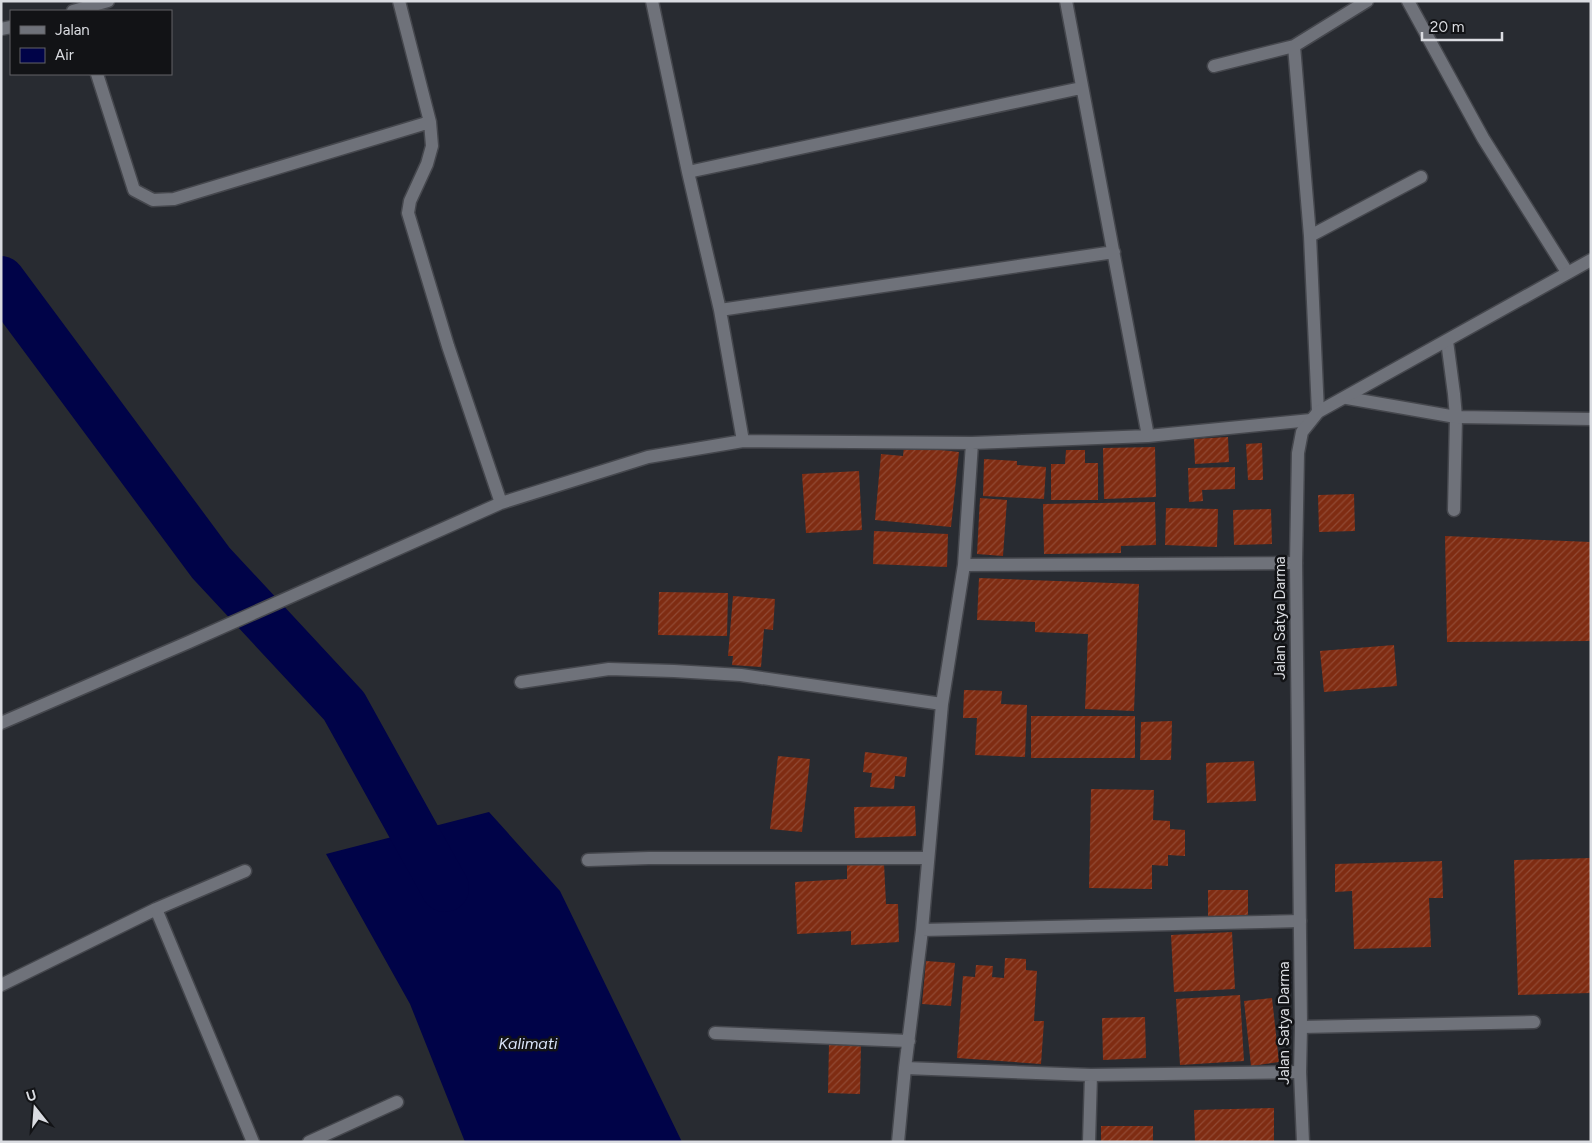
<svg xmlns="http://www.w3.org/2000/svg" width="1592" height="1143" font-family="Figtree,sans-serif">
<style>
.water{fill:#000348}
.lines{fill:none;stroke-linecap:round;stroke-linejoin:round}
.river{stroke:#000348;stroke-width:48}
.building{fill:url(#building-hatch)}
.lane-casing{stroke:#45474d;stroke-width:15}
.street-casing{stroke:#45474d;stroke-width:15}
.secondary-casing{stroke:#45474d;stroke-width:15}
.lane{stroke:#6f727a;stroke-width:12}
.street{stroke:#6f727a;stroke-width:12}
.secondary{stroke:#6f727a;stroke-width:12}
.labels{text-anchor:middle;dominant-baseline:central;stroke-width:5;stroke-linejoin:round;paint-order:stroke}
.street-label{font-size:15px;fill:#dadce1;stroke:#121316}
.water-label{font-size:16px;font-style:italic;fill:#dae4f9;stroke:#121316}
</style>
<defs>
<pattern id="building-hatch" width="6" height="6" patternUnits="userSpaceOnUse" patternTransform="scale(1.25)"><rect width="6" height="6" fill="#7f2c12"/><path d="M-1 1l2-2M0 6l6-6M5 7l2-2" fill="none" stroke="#914a34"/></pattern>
</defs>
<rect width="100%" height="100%" fill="#282b31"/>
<!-- water -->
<path class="water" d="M489 812 560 891 682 1142H465L410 1004 326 854Z"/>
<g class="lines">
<!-- river -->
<path class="river" d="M1 280 211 563 344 706 445 888"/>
</g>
<!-- building -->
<path class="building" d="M1228 437 1229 462 1195 464 1194 439Z
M1262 443 1263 480H1248L1246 444Z
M904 446 959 452 951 527 875 520 881 454 903 456Z
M1155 447 1156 497 1104 499 1103 448Z
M1066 450H1085V463H1098V500H1051V464H1065Z
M984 459 1017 461V465L1046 467 1044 499 983 496Z
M1235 467V489L1202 490 1203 501 1189 502 1188 468Z
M859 471 862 530 806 533 802 474Z
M1354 494 1355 531 1319 532 1318 495Z
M980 498 1007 500 1003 556 977 554Z
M1155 502 1156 545 1121 546V553L1044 554 1043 504Z
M1166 508 1218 509 1217 547 1165 545Z
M1271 509 1272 544 1234 545 1233 510Z
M874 531 948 534 947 567 873 564Z
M1445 536 1591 542V641L1447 642Z
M979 578 1139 584 1134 711 1085 709 1088 634 1035 632V622L977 620Z
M659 592 728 593 727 636 658 635Z
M733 596 775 599 773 630 764 629 761 667 732 665 733 656H728Z
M1394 645 1397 686 1324 692 1320 651Z
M964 690 1002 691 1001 704 1027 705 1025 757 975 755 977 718H963Z
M1031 716H1135V758H1031Z
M1172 721 1171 760H1140L1141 722Z
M865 752 907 757 905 777 895 776 894 789 870 787 872 773 863 772Z
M778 756 810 759 802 832 770 829Z
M1254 761 1256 801 1207 803 1206 763Z
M1091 789 1154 790 1153 820 1170 821V829L1185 830V856L1168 855V866L1152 865V889L1089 888Z
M915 806 916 836 855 838 854 807Z
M1591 858V993L1518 995 1514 860Z
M1442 861 1443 898H1429L1431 947 1354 949 1352 891 1335 892V864Z
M884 863 886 904H898L899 942 851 945V931L797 934 795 882 847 879V865Z
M1208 890H1248V916H1208Z
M1232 932 1235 989 1174 992 1171 935Z
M1005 958 1026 959V970L1037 971 1034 1021H1044L1041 1064 957 1058 963 976 975 977 976 965 993 966 992 977 1004 978Z
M926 961 955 963 951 1006 922 1004Z
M1240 995 1244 1061 1180 1065 1176 999Z
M1272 998 1279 1062 1251 1066 1244 1001Z
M1145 1017 1146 1058 1103 1060 1102 1018Z
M829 1043H861L860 1094 828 1093Z
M1274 1108V1142H1195L1194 1110Z
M1101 1126H1153V1142H1101Z"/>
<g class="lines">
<!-- lane casing -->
<g class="lane-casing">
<path id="lane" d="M1454 510 1456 417
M1301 1027 1534 1022"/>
</g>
<!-- street casing -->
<g class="street-casing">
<path id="street" d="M399 1 430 122 432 146 427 164 410 201 408 213 448 346 501 503
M652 1 688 172 720 310 743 441
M1066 1 1148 436
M1408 1 1483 138 1567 272
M73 11 108 1
M1 29 11 27
M1294 46 1310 236 1318 412
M1214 66 1294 46 1367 1
M97 74 134 190 153 200 174 199 430 122
M688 172 1081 88
M1310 236 1421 177
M720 310 1114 252
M1447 341 1454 394 1456 417
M1347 398 1456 417 1591 419
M964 565 1296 563
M521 682 609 669 674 671 741 675 942 704
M1 723 189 642 501 503 648 457 743 441 972 443 1148 436 1311 420
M588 860 649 858H928
M156 909 253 1142
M922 930 1300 921
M1 985 156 909 245 871
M715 1033 909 1041
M905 1068 1091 1075 1300 1072
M309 1142 397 1102
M898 1142 905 1068 922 930 942 704 964 565 972 443
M1089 1142 1091 1075"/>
</g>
<!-- secondary casing -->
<g class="secondary-casing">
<path id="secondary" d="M1303 1142 1300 1072 1301 1027 1296 563 1298 453 1302 432 1318 412 1591 260"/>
</g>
<!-- lane -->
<use href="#lane" class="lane"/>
<!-- street -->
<use href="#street" class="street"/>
<!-- secondary -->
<use href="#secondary" class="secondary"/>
</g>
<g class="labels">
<!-- street labels -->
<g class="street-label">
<text transform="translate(1280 618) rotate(-90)">Jalan Satya Darma</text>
<text transform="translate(1284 1023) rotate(-90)">Jalan Satya Darma</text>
</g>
<!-- water labels -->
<g class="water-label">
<text x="528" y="1043">Kalimati</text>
</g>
</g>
<!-- border -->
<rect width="1592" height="1143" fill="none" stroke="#dadce1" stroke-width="5"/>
<!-- legend -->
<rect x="10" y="10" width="162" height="65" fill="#121316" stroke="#626367"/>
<rect x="20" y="26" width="25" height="8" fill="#6f727a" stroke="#626367"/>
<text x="55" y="35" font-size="15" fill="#dadce1">Jalan</text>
<rect x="20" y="48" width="25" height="15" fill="#000348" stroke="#626367"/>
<text x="55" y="60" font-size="15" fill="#dadce1">Air</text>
<!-- north arrow -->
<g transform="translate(35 1108) rotate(343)" stroke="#121316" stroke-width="4" paint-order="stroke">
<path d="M0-4L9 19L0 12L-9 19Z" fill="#dadce1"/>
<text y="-8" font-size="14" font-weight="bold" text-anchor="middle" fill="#dadce1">U</text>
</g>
<!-- scale -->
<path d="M1422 32v8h80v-8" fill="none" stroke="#dadce1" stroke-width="2.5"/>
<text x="1430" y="32" font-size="15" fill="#dadce1" stroke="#121316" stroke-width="4" paint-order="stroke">20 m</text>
</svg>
